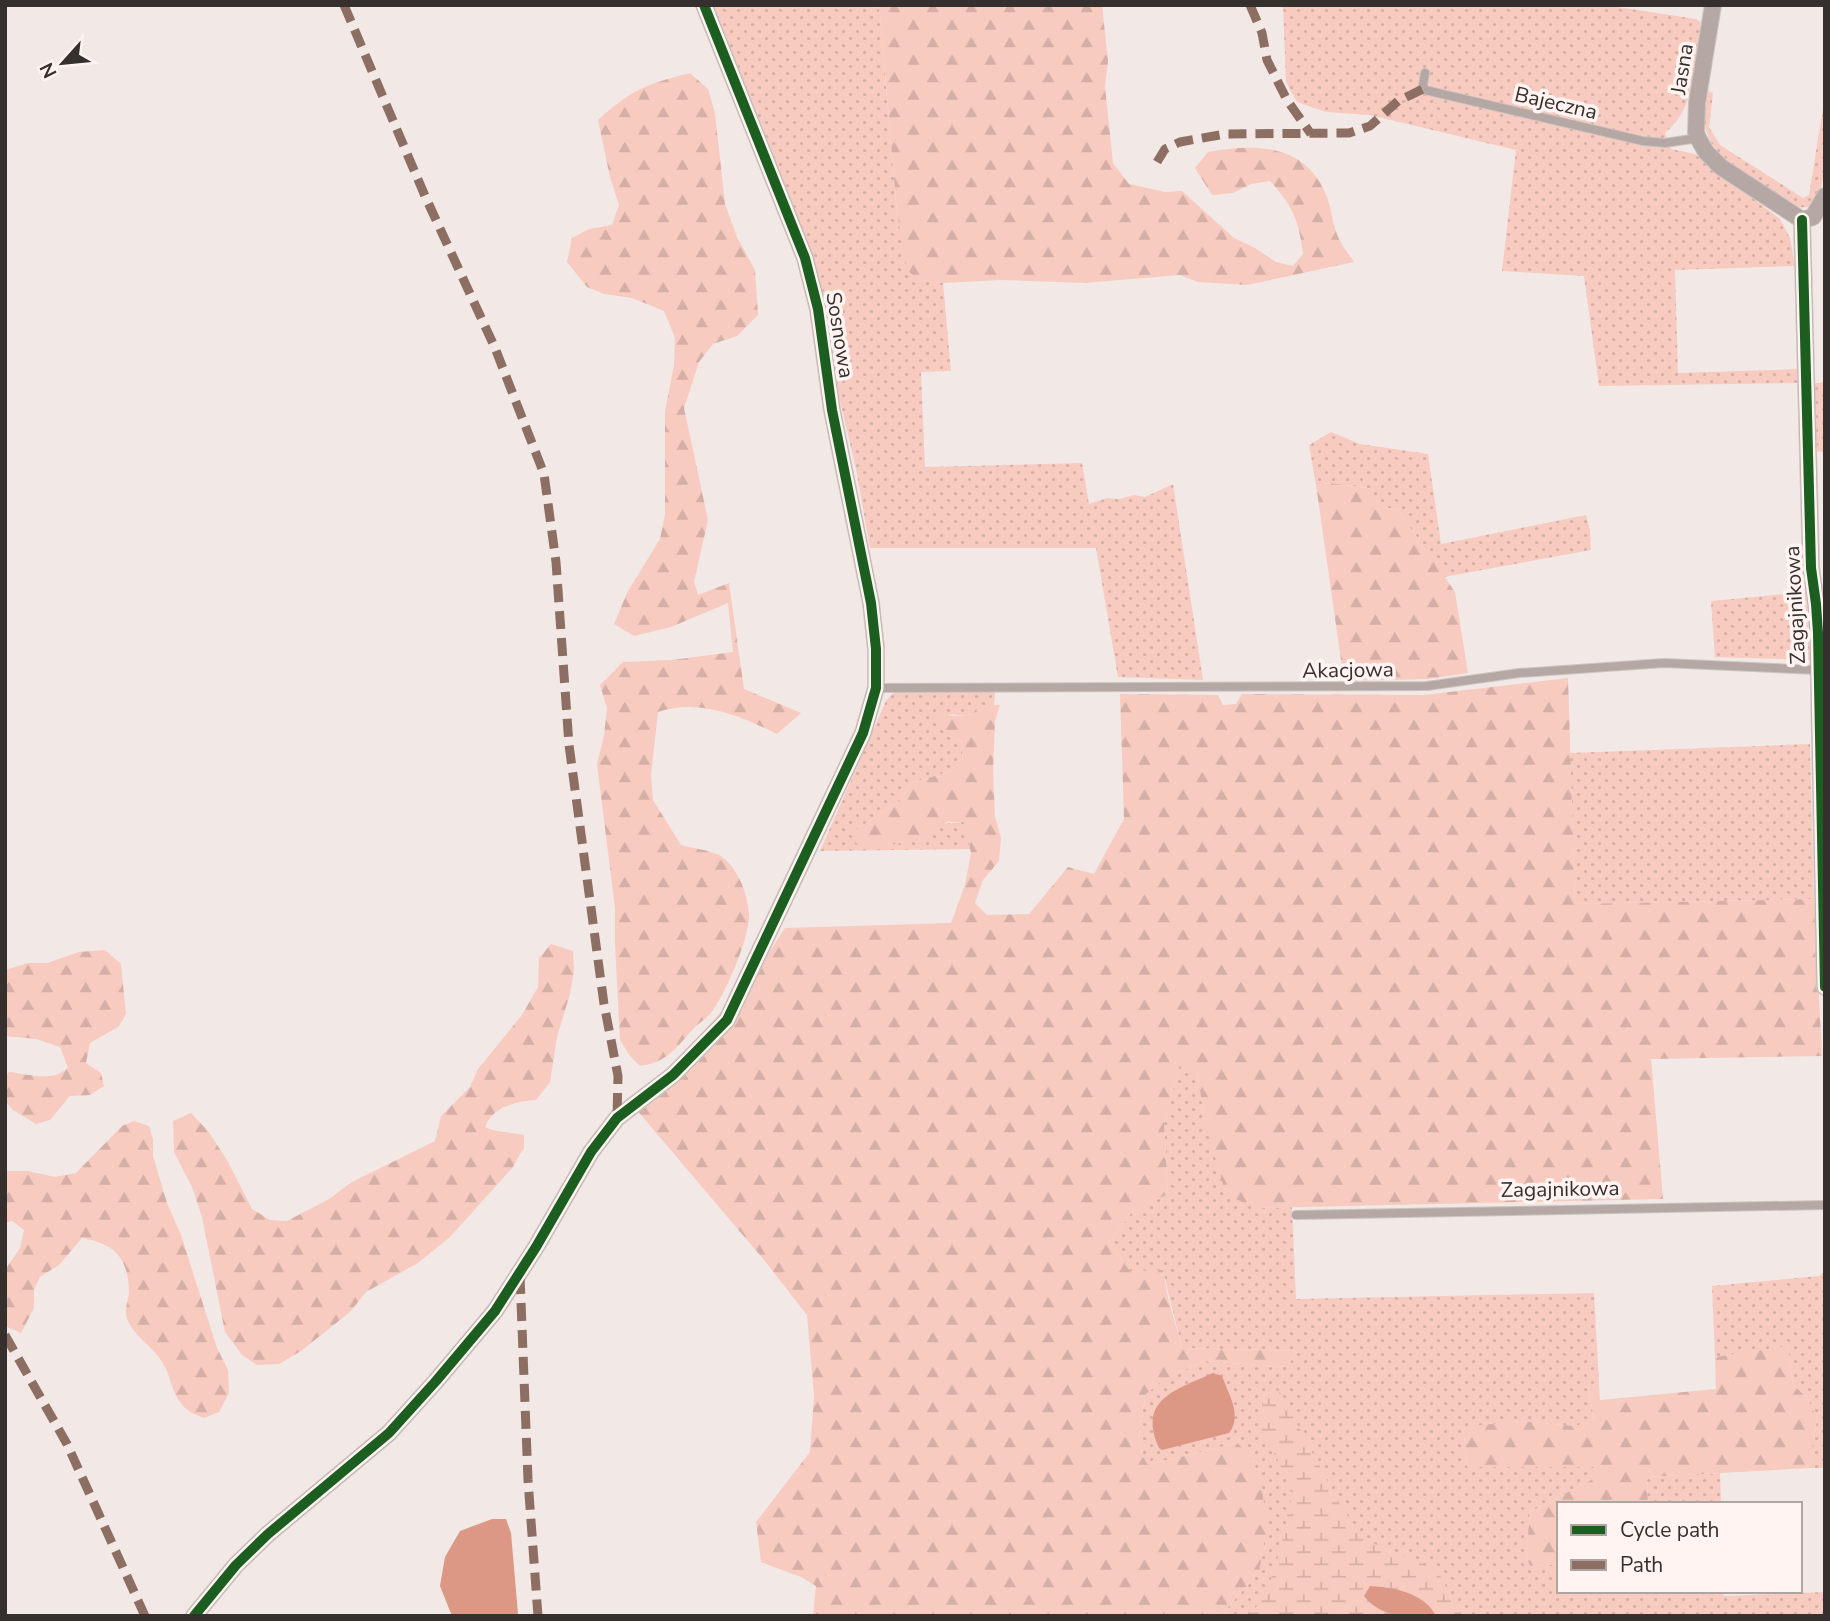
<svg xmlns="http://www.w3.org/2000/svg" width="1830" height="1621" font-family="'Nunito Sans',sans-serif">
<style>
.grass{fill:url(#grass-dots)}
.forest{fill:url(#forest-firs)}
.wetland{fill:url(#wetland-marsh)}
.water{fill:#dc9785}
.lines{fill:none;stroke-linecap:round;stroke-linejoin:round}
.lane-casing{stroke:#cbc4c1;stroke-width:10}
.street-casing{stroke:#cbc4c1;stroke-width:18}
.lane{stroke:#b5a7a3;stroke-width:8}
.street{stroke:#b5a7a3;stroke-width:16}
.quiet{stroke:#8d6e63;stroke-width:9;stroke-dasharray:18 9;stroke-linecap:butt}
.cycleway-casing{stroke:#fff4f1;stroke-width:15}
.cycleway{stroke:#1b5e20;stroke-width:10}
.labels{text-anchor:middle;dominant-baseline:central;stroke-width:7;stroke-linejoin:round;paint-order:stroke}
.street-label{font-size:21px;fill:#352f2d;stroke:#fff4f1}
</style>
<defs>
<pattern id="grass-dots" width="8" height="8" patternUnits="userSpaceOnUse" patternTransform="scale(1.75)"><rect width="8" height="8" fill="#f8cbc0"/><path d="M2 2h.1M6 6h.1" fill="none" stroke="#d5afa5" stroke-width="1.8" stroke-linecap="round"/></pattern>
<pattern id="forest-firs" width="22" height="20" patternUnits="userSpaceOnUse" patternTransform="scale(1.75)"><rect width="22" height="20" fill="#f8cbc0"/><path d="M5 1l3.5 6h-7zM16 11l3.5 6h-7z" fill="#d5afa5"/></pattern>
<pattern id="wetland-marsh" width="20" height="14" patternUnits="userSpaceOnUse" patternTransform="scale(1.75)"><rect width="20" height="14" fill="#f8cbc0"/><path d="M1 5h8M5 5V1M11 12h8M15 12V8" fill="none" stroke="#d5afa5"/></pattern>
</defs>
<rect width="100%" height="100%" fill="#f2e8e5"/>
<!-- grass -->
<path class="grass" d="M712 5H879L897 213 919 280 943 283 951 371 921 372 925 467 1082 463 1089 504 1107 498 1119 499 1134 495 1145 497 1173 484 1203 680 1118 677 1096 548H870L856 469 834 375 827 316 818 276 805 236Z
M1283 5H1604L1696 19 1701 22C1696 61 1697 107 1665 133L1671 149 1695 154 1780 219 1790 238 1795 266 1675 270 1678 373 1799 369V383L1599 386 1584 276 1502 271 1516 150 1370 115 1326 112 1297 102 1286 82Z
M1707 91 1713 93 1709 127 1720 145 1803 198 1809 195 1825 96C1825 122 1830 182 1814 203 1810 208 1800 208 1794 206 1780 200 1723 160 1715 148 1702 131 1703 111 1707 91Z
M1825 382V451L1813 452 1811 384Z
M1331 432 1360 444 1428 454 1441 544 1586 515 1590 530 1591 550 1444 577 1398 510 1383 507 1367 488 1330 483 1316 485 1309 445Z
M1806 592 1810 660 1715 657 1711 601Z
M894 692H995L994 705H986L966 716 949 714 945 734 963 742 962 762 948 772 911 783 899 802 854 831 964 822 971 849 820 851 886 701Z
M1810 744 1814 899 1575 904 1570 753Z
M1181 1059 1197 1072 1205 1122 1257 1208 1292 1207 1296 1299 1594 1293 1599 1383 1588 1386 1594 1421 1575 1426 1520 1421 1463 1428 1467 1467H1598L1593 1479 1530 1512 1526 1557 1530 1566 1559 1564V1591H1723L1724 1596 1825 1592V1616H1220L1259 1572 1237 1443 1148 1465 1142 1455 1139 1429 1146 1394 1160 1382 1203 1361 1288 1367 1296 1351 1182 1348 1163 1271H1130L1109 1242 1131 1213 1168 1194 1164 1123Z
M1825 1271V1468H1811L1817 1417 1807 1398 1793 1384 1788 1347 1715 1357 1712 1286 1819 1276Z
M1720 1473 1721 1504H1648L1647 1477Z"/>
<!-- forest -->
<path class="forest" d="M879 5H1102L1108 61 1105 87 1113 163 1129 184 1165 192 1182 191 1234 238 1255 248 1276 262 1293 266 1303 254C1299 221 1293 206 1270 181L1251 184 1233 193 1212 195 1195 168 1208 152C1254 144 1303 143 1325 192 1332 207 1332 225 1339 239 1343 247 1349 255 1354 262L1247 285 1198 282 1180 275 1084 283 1001 280 943 283 918 280 907 270 897 213Z
M690 73 708 89 715 113 725 204 737 237 755 270 758 315 737 336 713 344 699 362 684 408 708 520 694 582 698 595 729 583 744 689 801 713 777 734C740 716 700 698 658 712L651 775 653 800 681 845C691 848 716 851 722 857 739 870 747 893 749 913 751 935 725 995 711 1013 707 1018 700 1022 695 1027 677 1046 669 1062 640 1066L630 1056 620 1040 615 944V908L597 764 604 736 607 708 600 685 623 662 672 660 733 652 728 603 671 627 634 636 614 624 628 591 660 539 665 514V411L674 365 675 338 664 311 632 298 604 294 587 287 567 262 572 238 589 229 612 225 619 205 610 177 598 120C632 89 647 84 690 73Z
M1330 483 1367 488 1383 507 1398 510 1455 592 1468 673 1429 679 1344 681 1316 485Z
M1568 678 1575 904 1814 899 1822 1056 1651 1059 1663 1199 1257 1208 1226 1195 1205 1122 1197 1072 1181 1060 1164 1123 1168 1194 1131 1213 1109 1242 1130 1271 1163 1270 1168 1298 1182 1348 1296 1351 1288 1367 1203 1361 1160 1382 1146 1394 1139 1429 1142 1455 1148 1465 1237 1443 1245 1450 1260 1474 1267 1526 1259 1572 1220 1616H813L816 1586 801 1577 761 1562 756 1522 810 1452 814 1396 807 1315 764 1260 635 1108 755 974 785 928 951 923 965 885 971 853 964 822H947C923 846 883 847 851 844L854 831 899 802 911 783 948 772 962 762 963 742 945 734 938 715 966 716 986 705H1000L995 721 993 772 995 817 1001 838 999 861 983 880 975 903 987 915 1029 914 1068 867 1094 874 1124 819 1120 694 1218 695 1223 705 1236 704 1242 694 1424 695Z
M551 944 573 951 574 971 570 994 557 1037 550 1082 536 1100C517 1101 492 1107 485 1127 497 1133 510 1132 524 1135V1147L513 1167 450 1237 418 1263 366 1292 350 1312 301 1351 279 1364 257 1365 242 1355 225 1332 202 1217 192 1187 174 1152 173 1121 191 1113 208 1131 227 1160 252 1209 270 1220 287 1221 329 1199 352 1182 435 1141 441 1116 470 1087 478 1069 522 1015 538 987 539 958Z
M105 950 121 964 126 1014 118 1027 90 1043 86 1063 101 1073 104 1086 90 1095 70 1096 50 1120 36 1124 13 1110 5 1101V1077L9 1072C31 1074 50 1083 68 1068L60 1047 36 1039 5 1036V970L28 963H47L79 952Z
M134 1121 149 1126 153 1139V1156L167 1203 181 1235 217 1348 228 1370 229 1393 219 1412 204 1418C197 1415 190 1413 185 1408 170 1391 173 1382 164 1365 154 1346 129 1334 126 1314 125 1307 129 1299 129 1292 128 1257 115 1244 82 1238L59 1265 40 1277 34 1290V1308L21 1333 5 1326V1270L20 1248 24 1230 12 1221 5 1223V1171H28L55 1177 76 1173 122 1126Z
M1788 1346 1793 1384 1807 1398 1817 1417 1811 1468 1647 1477 1648 1504H1559V1564L1530 1566 1526 1557 1530 1512 1593 1479 1597 1467H1467L1463 1427 1520 1421 1575 1426 1594 1420 1588 1386 1599 1383 1600 1400 1716 1389 1715 1357Z"/>
<!-- wetland -->
<path class="wetland" d="M1279 1390 1342 1508 1363 1537 1389 1552 1416 1560 1439 1574 1462 1616H1249C1273 1589 1281 1550 1287 1516 1288 1510 1292 1501 1291 1495 1289 1478 1266 1438 1257 1422L1264 1399Z"/>
<!-- water -->
<path class="water" d="M1213 1373 1222 1376C1228 1393 1243 1416 1229 1433L1162 1450 1159 1448C1137 1399 1176 1390 1213 1373Z
M492 1519H506L511 1533 518 1614 452 1616 440 1586 445 1557 460 1531Z
M1370 1586C1392 1587 1425 1593 1436 1616 1409 1616 1382 1619 1364 1596Z"/>
<g class="lines">
<!-- lane casing -->
<g class="lane-casing">
<path id="lane" d="M1425 73 1423 85 1425 90 1643 141 1665 143 1698 138
M876 688 1427 686 1519 673 1664 663 1818 670
M1296 1215 1825 1205"/>
</g>
<!-- street casing -->
<g class="street-casing">
<path id="street" d="M1713 5 1697 103 1696 132 1698 138 1706 152 1721 167 1802 220
M1802 220 1811 568 1816 604 1818 633 1825 987
M1802 220 1813 217 1825 196
M194 1616 236 1565 268 1534 389 1433 436 1381 495 1311 536 1247 591 1152 617 1118 673 1075 727 1020 863 733 876 688V649L871 603 832 410 818 309 805 258 704 5"/>
</g>
<!-- lane -->
<use href="#lane" class="lane"/>
<!-- street -->
<use href="#street" class="street"/>
<!-- quiet -->
<path class="quiet" d="M344 5 425 196 495 348 544 474 556 562 569 745 604 1004 618 1076 617 1118
M1250 5 1262 33 1267 60 1287 100 1311 134
M1157 162 1165 149 1180 142 1225 134 1349 133 1370 126 1398 101 1423 89
M520 1276 528 1480 538 1616
M5 1335 67 1444 145 1616"/>
<!-- cycleway casing -->
<g class="cycleway-casing">
<path id="cycleway" d="M1802 220 1811 568 1816 604 1818 633 1825 987
M194 1616 236 1565 268 1534 389 1433 436 1381 495 1311 536 1247 591 1152 617 1118 673 1075 727 1020 863 733 876 688V649L871 603 832 410 818 309 805 258 704 5"/>
</g>
<!-- cycleway -->
<use href="#cycleway" class="cycleway"/>
</g>
<g class="labels">
<!-- street labels -->
<g class="street-label">
<text transform="translate(1682 69) rotate(-81)">Jasna</text>
<text transform="translate(1556 103) rotate(13)">Bajeczna</text>
<text transform="translate(840 335) rotate(81)">Sosnowa</text>
<text transform="translate(1795 605) rotate(-93)">Zagajnikowa</text>
<text transform="translate(1348 670) rotate(-1)">Akacjowa</text>
<text transform="translate(1560 1189) rotate(-1)">Zagajnikowa</text>
</g>
</g>
<!-- border -->
<rect width="1830" height="1621" fill="none" stroke="#352f2d" stroke-width="14"/>
<!-- legend -->
<rect x="1557" y="1502" width="245" height="91" fill="#fff4f1" stroke="#aea5a3" stroke-width="2"/>
<rect x="1571" y="1525" width="35" height="10" fill="#1b5e20" stroke="#aea5a3" stroke-width="2"/>
<text x="1620" y="1537" font-size="21" fill="#352f2d">Cycle path</text>
<rect x="1571" y="1560" width="35" height="10" fill="#8d6e63" stroke="#aea5a3" stroke-width="2"/>
<text x="1620" y="1572" font-size="21" fill="#352f2d">Path</text>
<!-- north arrow -->
<g transform="translate(63 63) rotate(243)" stroke="#fff4f1" stroke-width="5" paint-order="stroke">
<path d="M0-5L12 26L0 18L-12 26Z" fill="#352f2d"/>
<text y="-10" font-size="19" font-weight="bold" text-anchor="middle" fill="#352f2d">N</text>
</g>
</svg>
